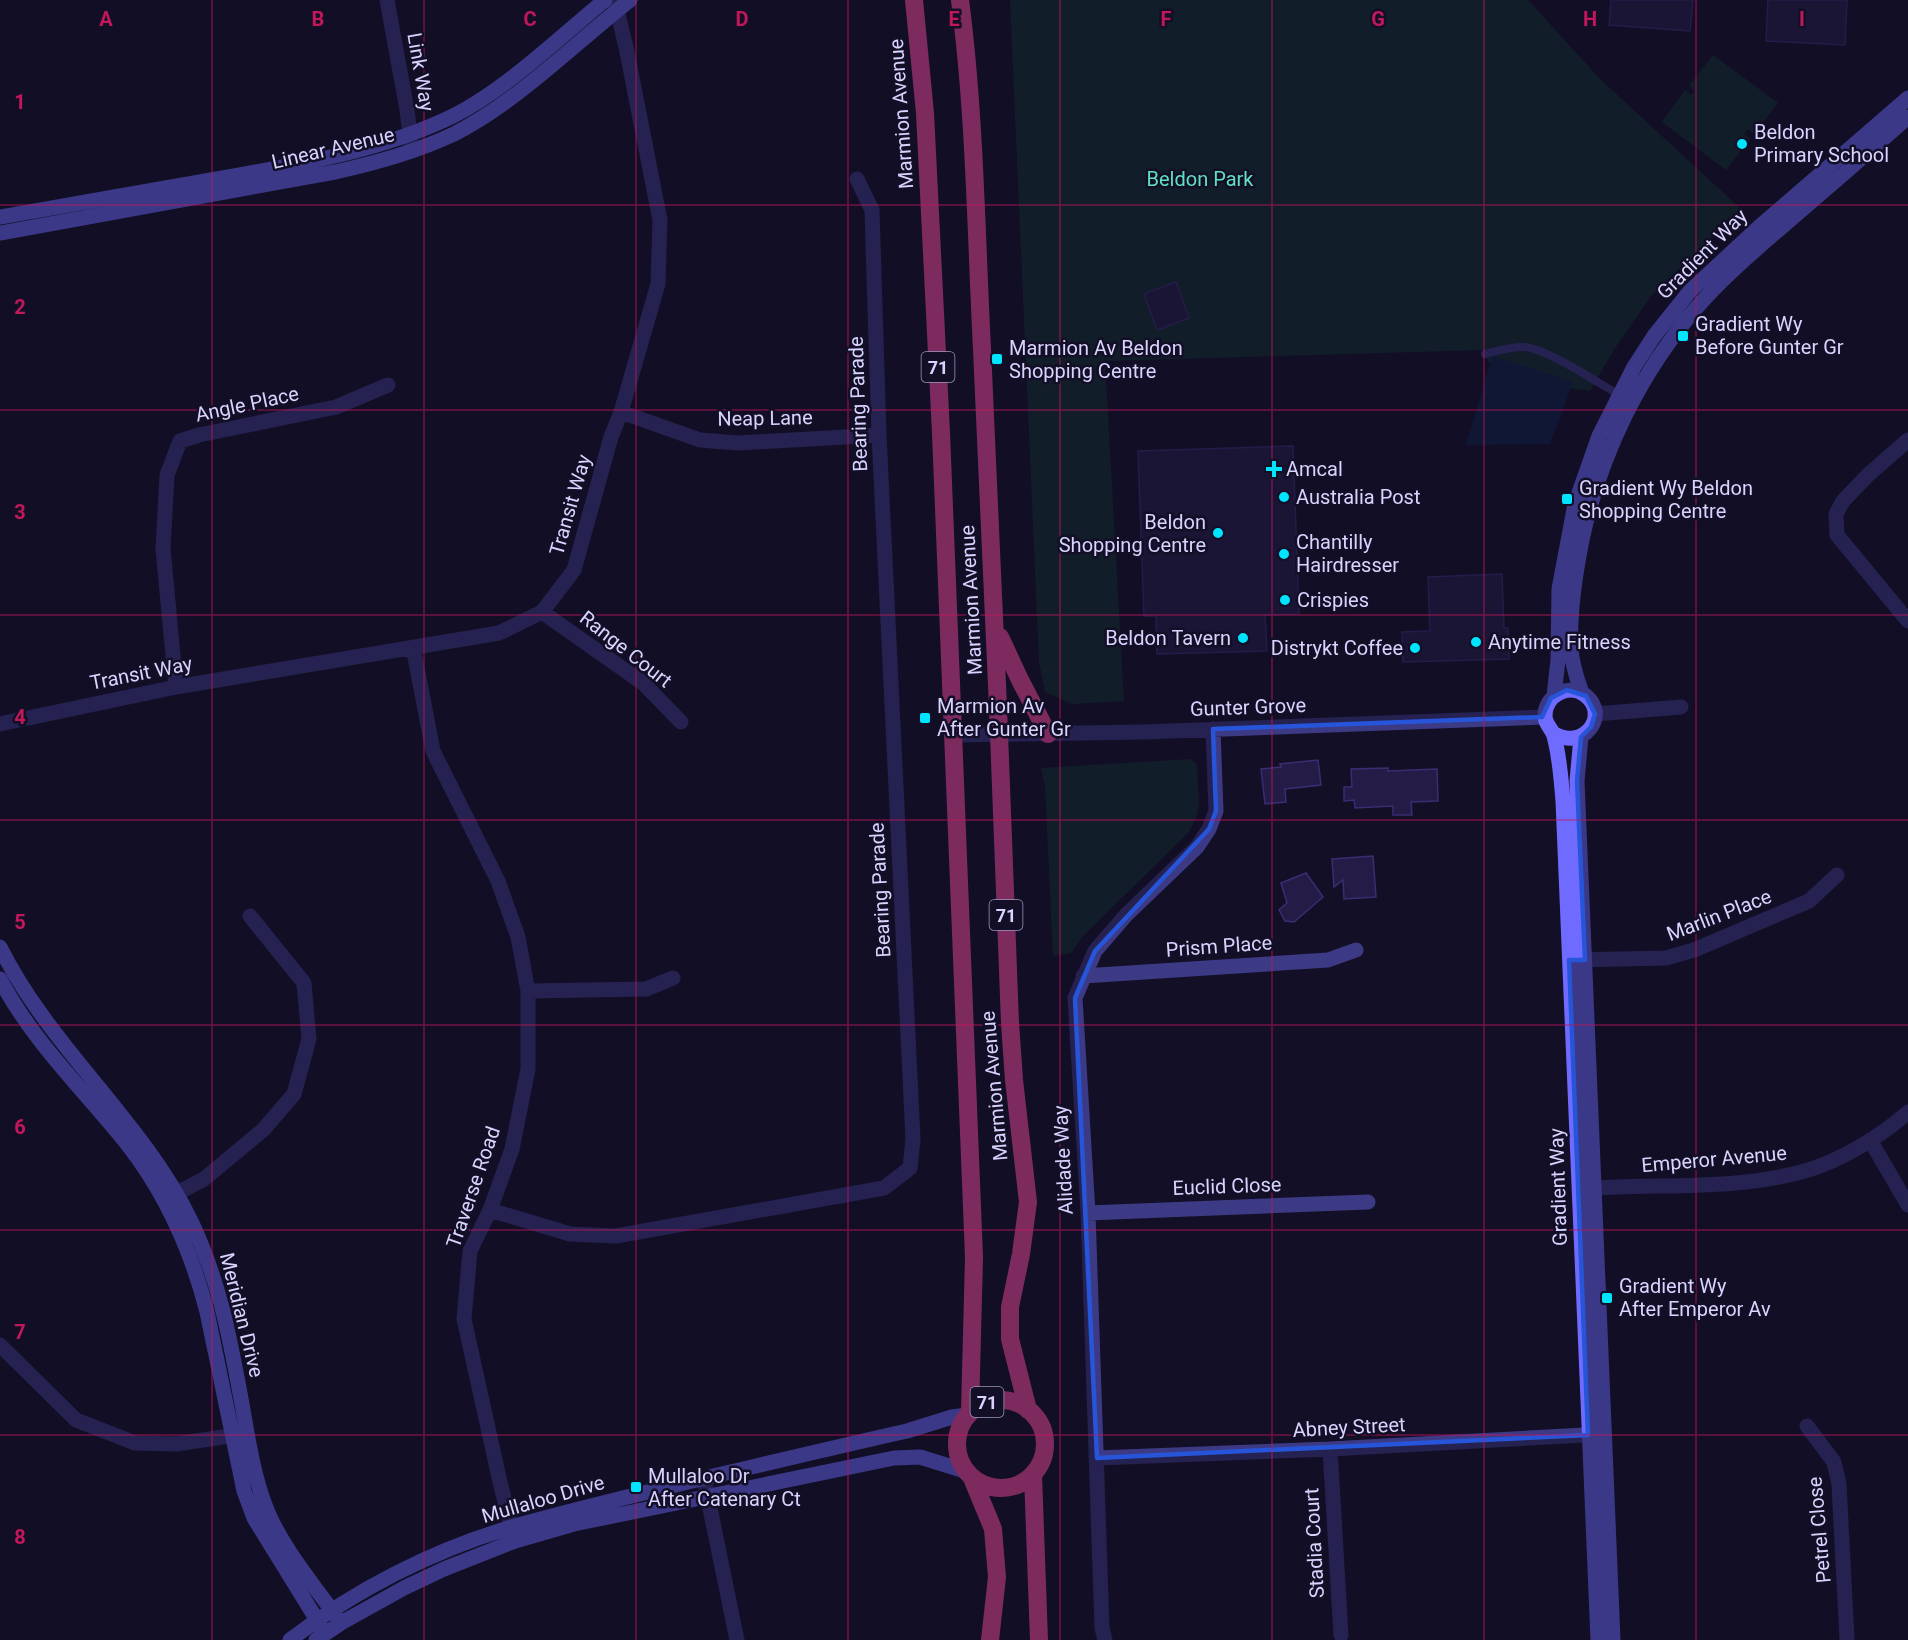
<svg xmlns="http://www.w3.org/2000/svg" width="1908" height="1640" font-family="Roboto,sans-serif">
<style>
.green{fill:#12302f}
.water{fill:#0c2248}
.building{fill:#241b47;stroke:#3b2d73;stroke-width:1.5}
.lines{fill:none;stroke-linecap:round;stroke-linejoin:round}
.lane{stroke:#3d3a85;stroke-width:8}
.street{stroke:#3d3a85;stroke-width:15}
.secondary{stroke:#6f6bff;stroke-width:15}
.highway{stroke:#ff4fa3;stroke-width:18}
.marked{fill:none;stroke:#2655da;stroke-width:4.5;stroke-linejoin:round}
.grid{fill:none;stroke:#c2185b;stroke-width:1.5;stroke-opacity:0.55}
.poi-dot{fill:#00e5ff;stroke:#130f26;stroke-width:2}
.labels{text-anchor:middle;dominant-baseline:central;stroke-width:5;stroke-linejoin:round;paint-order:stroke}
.shield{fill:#130f26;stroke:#9e99be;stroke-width:1.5}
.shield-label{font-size:18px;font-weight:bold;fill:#d9d4ff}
.street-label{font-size:20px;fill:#d9d4ff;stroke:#130f26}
.poi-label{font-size:20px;fill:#d9d4ff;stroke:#130f26;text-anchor:start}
.park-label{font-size:20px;fill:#5fe0c0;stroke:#130f26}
.grid-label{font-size:20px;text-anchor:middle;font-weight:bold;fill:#c2185b;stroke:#130f26;stroke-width:5;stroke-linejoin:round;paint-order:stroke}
</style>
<rect width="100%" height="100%" fill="#130f26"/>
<!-- green -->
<path class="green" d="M1010 0H1528L1600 79 1741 209 1651 296 1613 351 1590 391 1551 385 1489 363 1483 350 1105 361 1124 701 1072 704 1045 692 1039 661Z
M1713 55 1778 103 1754 134 1748 129 1744 134 1750 139 1726 170 1662 122 1685 90 1691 95 1695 91 1689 86Z
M1191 759 1197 765 1199 804 1196 818 1188 833 1082 937 1071 953 1053 956 1045 786 1041 768Z"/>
<!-- water -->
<path class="water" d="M1492 356 1573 382 1550 444 1466 445Z"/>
<!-- building -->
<path class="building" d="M1611 0H1693L1690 31 1609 25Z
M1768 0H1847L1845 45 1766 41Z
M1176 282 1189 318 1157 330 1144 294Z
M1293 446 1299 614 1265 615 1267 651 1157 654 1156 616H1144L1138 451Z
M1502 574 1504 628H1508L1509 659 1403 662 1402 632 1430 631 1428 577Z
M1318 760 1321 785 1285 789 1286 802 1265 804 1261 769 1281 767 1280 764Z
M1388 768V771L1437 769 1438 801 1411 802 1412 815H1393V806L1355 808 1354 800 1344 801V787H1352L1351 769Z
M1373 856 1376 897 1344 899 1343 880 1334 887 1332 859Z
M1306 873 1323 897 1294 922 1285 921 1279 910 1287 903 1281 883Z"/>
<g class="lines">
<!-- lane -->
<path class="lane" d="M1485 354C1497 351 1510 347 1522 347 1545 347 1596 382 1618 394"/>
<!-- street -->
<path class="street" d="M387 0 407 110 412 151
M621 412 700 440 738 443 879 435
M1908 440 1868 475 1843 501 1836 514 1837 535 1908 621
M542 612 643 683 681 722
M413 647 433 751 498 881 518 937 528 991V1069L512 1149 490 1210 470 1251 464 1319 500 1482 515 1540
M176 687 163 549 167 475 180 441 199 435 336 407 388 385
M1595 714 1681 707
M0 724 176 687 499 633 542 612 574 570 611 437 621 412 658 284 660 220 626 47 617 10 612 0
M952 735 1143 732 1545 717
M1572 960 1666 958 1694 950 1809 901 1837 875
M1083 976 1328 960 1356 950
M528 991 646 989 673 978
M1870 1140 1908 1205
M1582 1189C1654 1183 1731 1191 1801 1172 1837 1163 1880 1137 1908 1112
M166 1199 204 1179 263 1130 294 1094 309 1039 304 983 250 916
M490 1210 570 1234 616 1236 884 1188 910 1168 913 1139 879 435 872 210 857 179
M1088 1213 1368 1202
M0 1345 76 1420 135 1443 176 1444 243 1434
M1807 1426 1834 1462 1839 1484 1847 1640
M1330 1449 1341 1635
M1097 1458 1330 1449 1603 1434
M704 1479 737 1640
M1105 1640 1102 1628 1088 1213 1075 998 1095 951 1126 915 1197 847 1209 829 1216 811 1213 729"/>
<!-- secondary -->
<path class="secondary" d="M0 217C78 203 156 190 234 176 309 162 383 150 453 116 505 90 559 38 605 0
M0 233 335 172C376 163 416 152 454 134 517 102 574 44 630 0
M1582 693C1577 679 1572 664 1571 649 1569 613 1575 575 1582 540 1600 455 1640 372 1698 306 1726 274 1759 247 1791 219 1830 186 1869 152 1908 117
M1554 696 1558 660 1559 589 1575 504 1599 436 1634 367 1654 336 1690 291 1759 227 1908 98
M1553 733C1583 752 1611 715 1585 695 1569 683 1545 695 1545 716 1545 724 1552 729 1554 736 1560 758 1561 779 1563 801L1598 1640
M1581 737 1577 781 1613 1640
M0 947C50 1048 142 1120 191 1221 220 1282 230 1339 242 1404 248 1438 253 1473 265 1505 279 1544 317 1589 341 1623
M0 979C32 1041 85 1091 128 1145 166 1194 192 1253 207 1312L244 1491 254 1518 325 1633
M290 1640C355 1590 433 1550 512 1527 568 1511 624 1498 680 1484 756 1466 831 1448 907 1431L952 1417 967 1415
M316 1640 341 1623 404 1588 444 1569 515 1541 574 1524 894 1458 920 1457 965 1471"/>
<!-- highway -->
<path class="highway" d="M914 0 925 113 941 433 974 1257 970 1412
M960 0C975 115 976 233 982 349 993 574 1002 798 1010 1023L1014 1080 1028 1202 1021 1254 1010 1307V1339L1028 1410
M1000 637 1020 680 1048 734
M957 1444a44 44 0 1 1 88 0a44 44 0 1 1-88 0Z
M1033 1475 1039 1640
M972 1478 993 1529 997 1577 990 1640"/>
</g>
<!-- marked area -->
<path d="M0 0H1908V1640H0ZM1567 690 1586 696 1595 714 1591 727 1581 737 1577 781 1585 960H1569L1588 1435 1097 1458 1075 998 1095 951 1209 829 1216 811 1213 729 1542 717 1551 698Z" fill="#130f26" fill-opacity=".55" fill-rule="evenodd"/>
<path class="marked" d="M1567 690 1586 696 1595 714 1591 727 1581 737 1577 781 1585 960H1569L1588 1435 1097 1458 1075 998 1095 951 1209 829 1216 811 1213 729 1542 717 1551 698Z"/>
<!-- grid -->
<path class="grid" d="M212 0V1640M424 0V1640M636 0V1640M848 0V1640M1060 0V1640M1272 0V1640M1484 0V1640M1696 0V1640M0 205H1908M0 410H1908M0 615H1908M0 820H1908M0 1025H1908M0 1230H1908M0 1435H1908"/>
<!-- markers -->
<g class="poi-dot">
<circle cx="1742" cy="144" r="6"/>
<rect x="1677" y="330" width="12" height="12" rx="3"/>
<rect x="991" y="353" width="12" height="12" rx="3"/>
<path d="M1271 460h6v6h6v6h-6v6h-6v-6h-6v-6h6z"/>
<circle cx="1284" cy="497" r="6"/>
<rect x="1561" y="493" width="12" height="12" rx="3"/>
<circle cx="1218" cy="533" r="6"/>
<circle cx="1284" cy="554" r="6"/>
<circle cx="1285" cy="600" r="6"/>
<circle cx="1243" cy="638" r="6"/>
<circle cx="1476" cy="642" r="6"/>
<circle cx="1415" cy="648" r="6"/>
<rect x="919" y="712" width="12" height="12" rx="3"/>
<rect x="1601" y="1292" width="12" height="12" rx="3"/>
<rect x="630" y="1481" width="12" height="12" rx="3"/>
</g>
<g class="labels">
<!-- shield labels -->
<g class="shield">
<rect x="921.5" y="352" width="33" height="30" rx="4.5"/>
<rect x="989.5" y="900" width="33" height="30" rx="4.5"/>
<rect x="970.5" y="1387" width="33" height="30" rx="4.5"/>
</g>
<g class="shield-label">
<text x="938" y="367">71</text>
<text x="1006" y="915">71</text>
<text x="987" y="1402">71</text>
</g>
<!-- street labels -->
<g class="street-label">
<text transform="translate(421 72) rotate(80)">Link Way</text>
<text transform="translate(901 114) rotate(-94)">Marmion Avenue</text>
<text transform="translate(333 148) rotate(-13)">Linear Avenue</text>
<text transform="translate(1702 254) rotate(-45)">Gradient Way</text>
<text transform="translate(247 404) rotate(-12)">Angle Place</text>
<text transform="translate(858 404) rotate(-92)">Bearing Parade</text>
<text transform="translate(765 418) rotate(-1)">Neap Lane</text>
<text transform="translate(570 505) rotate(-74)">Transit Way</text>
<text transform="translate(971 600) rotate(-93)">Marmion Avenue</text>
<text transform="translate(626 649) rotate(38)">Range Court</text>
<text transform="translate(141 673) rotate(-11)">Transit Way</text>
<text transform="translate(1248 707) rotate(-2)">Gunter Grove</text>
<text transform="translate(880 890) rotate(-93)">Bearing Parade</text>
<text transform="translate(1719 915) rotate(-21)">Marlin Place</text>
<text transform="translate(1219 946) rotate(-4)">Prism Place</text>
<text transform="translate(994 1086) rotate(-95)">Marmion Avenue</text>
<text transform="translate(1714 1159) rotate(-5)">Emperor Avenue</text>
<text transform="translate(1063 1160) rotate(-93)">Alidade Way</text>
<text transform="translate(1227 1186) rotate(-2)">Euclid Close</text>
<text transform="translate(473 1187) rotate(-71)">Traverse Road</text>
<text transform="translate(1558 1187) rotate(-92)">Gradient Way</text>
<text transform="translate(242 1315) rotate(76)">Meridian Drive</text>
<text transform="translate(1349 1427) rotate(-3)">Abney Street</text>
<text transform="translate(543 1499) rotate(-16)">Mullaloo Drive</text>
<text transform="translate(1819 1530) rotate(-95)">Petrel Close</text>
<text transform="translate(1314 1543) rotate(-93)">Stadia Court</text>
</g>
<!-- poi labels -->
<g class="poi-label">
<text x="1754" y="132">Beldon<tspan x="1754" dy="23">Primary School</tspan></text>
<text x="1695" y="324">Gradient Wy<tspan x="1695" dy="23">Before Gunter Gr</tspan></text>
<text x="1009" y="348">Marmion Av Beldon<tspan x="1009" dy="23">Shopping Centre</tspan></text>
<text x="1286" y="469">Amcal</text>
<text x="1579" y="488">Gradient Wy Beldon<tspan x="1579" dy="23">Shopping Centre</tspan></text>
<text x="1296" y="497">Australia Post</text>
<text x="1206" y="522" text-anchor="end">Beldon<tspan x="1206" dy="23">Shopping Centre</tspan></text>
<text x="1296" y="542">Chantilly<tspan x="1296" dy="23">Hairdresser</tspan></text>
<text x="1297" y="600">Crispies</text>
<text x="1231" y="638" text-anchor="end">Beldon Tavern</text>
<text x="1488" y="642">Anytime Fitness</text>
<text x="1403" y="648" text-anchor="end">Distrykt Coffee</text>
<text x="937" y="706">Marmion Av<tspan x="937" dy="23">After Gunter Gr</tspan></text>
<text x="1619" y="1286">Gradient Wy<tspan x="1619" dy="23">After Emperor Av</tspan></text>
<text x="648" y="1476">Mullaloo Dr<tspan x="648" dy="23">After Catenary Ct</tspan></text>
</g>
<!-- park labels -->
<g class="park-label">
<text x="1200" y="179">Beldon Park</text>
</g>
</g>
<g class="grid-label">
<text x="106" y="26">A</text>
<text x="318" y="26">B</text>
<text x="530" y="26">C</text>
<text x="742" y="26">D</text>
<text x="954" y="26">E</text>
<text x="1166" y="26">F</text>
<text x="1378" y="26">G</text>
<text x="1590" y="26">H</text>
<text x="1802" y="26">I</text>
<text x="20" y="109">1</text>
<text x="20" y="314">2</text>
<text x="20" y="519">3</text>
<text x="20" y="724">4</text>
<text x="20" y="929">5</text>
<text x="20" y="1134">6</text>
<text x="20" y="1339">7</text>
<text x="20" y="1544">8</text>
</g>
</svg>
